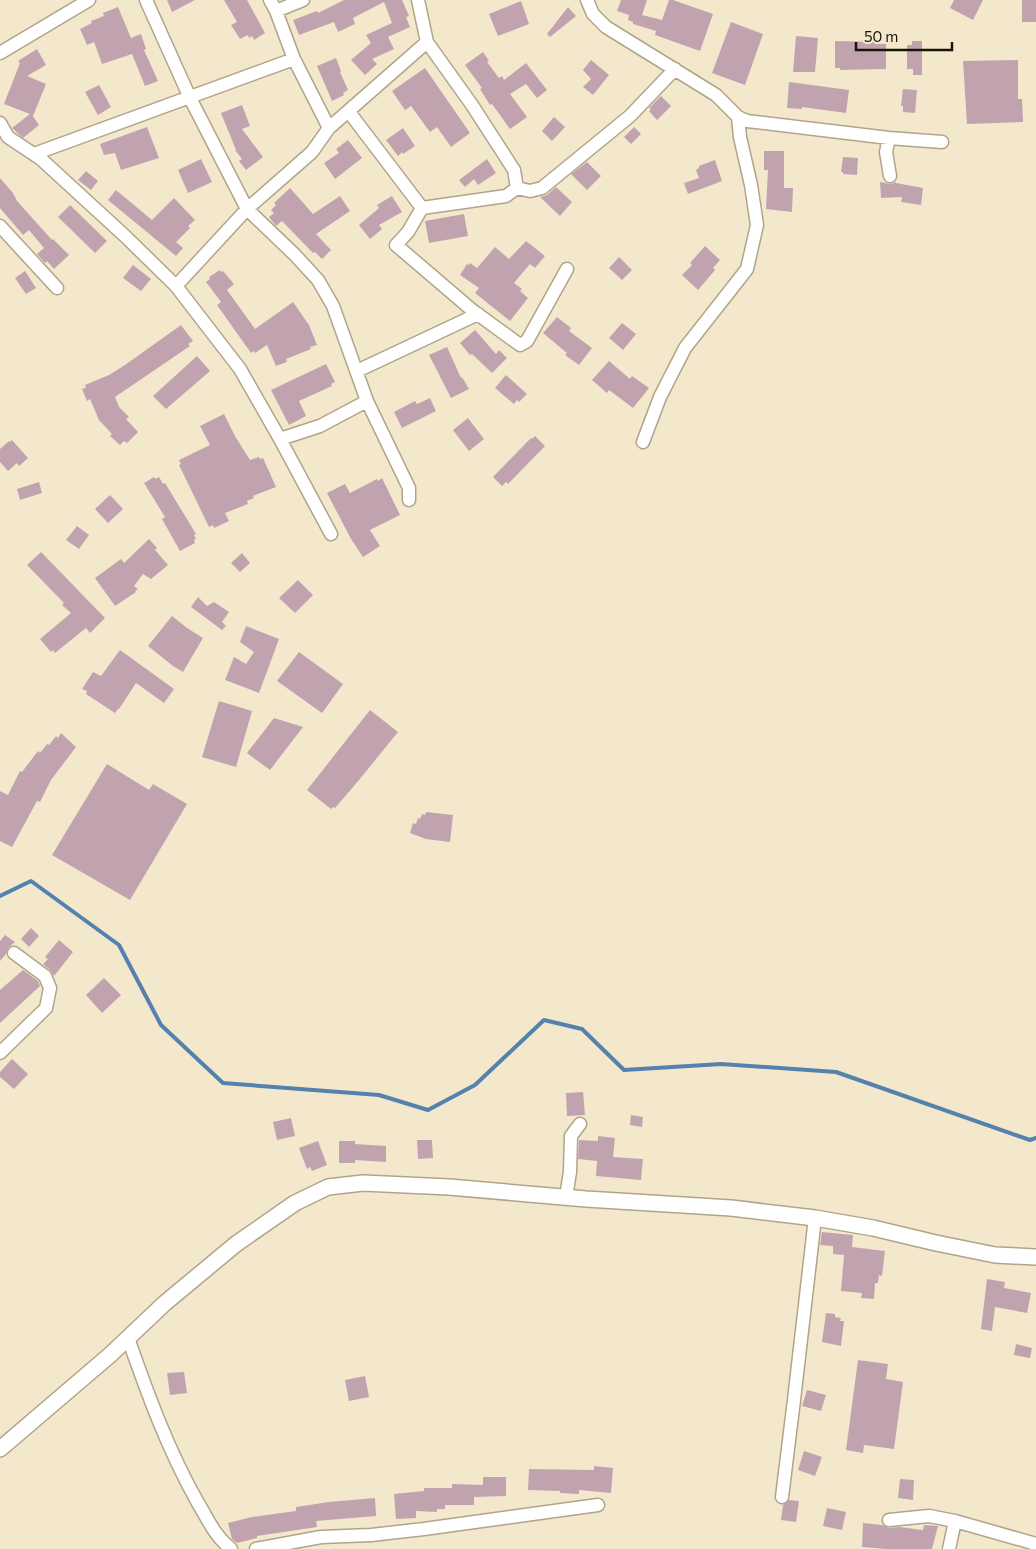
<svg xmlns="http://www.w3.org/2000/svg" width="1036" height="1549" font-family="Commissioner,sans-serif">
<style>
.lines{fill:none;stroke-linecap:round;stroke-linejoin:round}
.stream{stroke:#5481ae;stroke-width:4}
.building{fill:#c1a3b0}
.minor-casing{stroke:#b0a48a;stroke-width:15}
.tertiary-casing{stroke:#b0a48a;stroke-width:18}
.minor{stroke:#fff;stroke-width:12}
.tertiary{stroke:#fff;stroke-width:15}
</style>
<rect width="100%" height="100%" fill="#f4e8cc"/>
<g class="lines">
<!-- stream -->
<path class="stream" d="M0 896 31 881 119 945 161 1025 223 1083 379 1095 428 1110 475 1085 544 1020 582 1029 624 1070 721 1064 836 1072 1030 1140 1036 1138"/>
</g>
<!-- building -->
<path class="building" d="M167 0H195L172 12Z
M224 0H247L265 33 254 40 252 36 249 38 248 35 240 39 231 25 237 22Z
M344 0H402L409 16 406 17 410 27 388 37 394 49 372 59 377 64 365 75 351 60 371 43 366 35 392 23 384 2 353 18 355 24 338 32 334 22 299 35 293 20 317 11 318 13Z
M621 0H647L642 15 662 20 669 0H673L713 14 700 51 655 35 656 31 633 24V22L628 20 629 15 617 11Z
M954 0H983L973 20 950 8Z
M1022 0H1036V22H1022Z
M521 1 529 24 498 36 489 14Z
M118 7 131 38 141 34 146 49 144 50 158 81 145 86 132 54 102 64 94 42 87 45 80 29 92 23 91 21 104 16 103 13Z
M568 7 576 16 550 37 547 34Z
M731 22 763 34 745 85 712 73Z
M796 36 818 38 815 72H793Z
M835 41 875 42V44H886V69L840 70V68H835Z
M912 41H922V75H913V69H907V45H912Z
M37 49 46 65 27 76 46 84 33 116 32 115 39 125 23 138 12 128 30 114 4 104 20 63 18 61Z
M483 52 489 61 487 62 499 78 502 76 504 80 526 63 547 90 537 98 526 84 510 94 527 117 510 129 492 104 490 105 480 89 482 88 465 65Z
M336 58 341 71 340 72 348 90 343 93 344 95 332 101 317 66Z
M591 60 609 75 593 95 583 87 591 79 583 70Z
M1018 60V99H1022L1023 122 967 124 963 61Z
M425 68 470 133 451 147 437 127 430 132 411 106 405 110 392 91Z
M789 82 849 90 846 113 802 107V109L787 108Z
M99 85 111 107 98 115 85 92Z
M903 89 917 90 915 113 903 112V106H901Z
M661 96 671 106 657 120 649 111 651 109 649 108Z
M242 105 250 126 242 129 263 157 246 170 239 161 242 159 235 150H236L221 113Z
M554 117 565 127 552 141 542 131Z
M147 127 159 158 121 170 115 153 104 155 100 144Z
M634 127 641 134 631 144 624 137Z
M403 128 415 146 403 154 402 152 398 156 386 140Z
M348 140 362 158 335 179 324 163 339 153 336 149Z
M764 151H784V188H793L792 212 766 209 768 170H764Z
M843 157 858 158 857 175 843 174V172H841Z
M201 159 212 182 188 193 178 170Z
M487 159 496 173 478 185 474 179 465 187 459 180Z
M715 160 722 181 688 194 684 183 699 178 696 170 699 168V166Z
M587 162 601 176 587 190 571 174Z
M86 171 98 181 91 190 78 180Z
M0 178 13 193 17 201 52 240 53 239 69 255 54 269 47 261 45 263 37 254 44 248 29 230 23 235 0 208Z
M880 182 891 184 896 182V183L923 188 921 205 901 202 902 197 881 198Z
M556 187 572 202 560 216 540 197 547 195Z
M290 188 313 214 340 196 350 211 316 234 331 250 322 259 315 252 313 253 282 221 276 226 269 217 274 213 271 210 276 205 274 203Z
M116 190 152 220 174 198 195 220 188 226 190 228 176 242 183 248 176 256 108 200Z
M392 196 402 212 379 225 382 229 370 239 359 225 379 208 377 205Z
M70 205 107 241 95 253 58 217Z
M464 214 468 236 429 243 425 221Z
M526 241 545 256 535 268 530 264 514 283 522 289 520 291 528 298 510 321 475 293 479 288 460 275 467 264 469 265 470 263 477 268 495 247 509 259Z
M705 246 720 260 713 268 715 270 698 290 682 275 692 265 690 263Z
M619 257 632 270 622 280 609 268Z
M133 265 151 279 141 291 123 278Z
M220 270 221 272 223 271 234 284 227 290 255 329 293 302 309 325 317 345 310 347 311 349 286 359 287 362 276 366 267 345 255 353 254 351 251 353 217 305 221 302 206 282 210 279 209 277Z
M25 271 36 288 26 294 15 278Z
M557 317 571 328 569 331 592 348 579 365 565 355 567 353 543 333Z
M622 323 636 334 623 350 609 338Z
M181 325 193 341 188 344 190 346 115 397 119 407 129 417 126 419 138 432 127 443 124 441 120 445 110 436 112 434 99 420 90 399 87 401 82 389 86 388 85 385 109 375 125 365Z
M475 330 496 354 499 350 507 358 492 373 472 354 470 355 460 343Z
M447 347 461 378 462 377 469 389 451 398 429 355Z
M197 356 210 371 166 409 153 396Z
M609 361 630 379 632 376 649 388 633 408 609 390 607 393 592 380Z
M326 364 335 382 331 384 332 386 299 401 306 416 289 425 271 390Z
M506 375 527 394 519 402 517 400 514 404 495 388Z
M430 398 436 411 402 428 394 412 415 401 417 404Z
M224 414 235 436 250 460 259 457 260 459 263 458 276 487 253 496 254 498 247 501 248 504 225 513 229 521 214 528 213 525 209 527 179 465 181 464 179 460 210 445 200 426Z
M468 418 484 439 469 451 453 430Z
M535 436 545 446 508 484 506 482 502 486 493 477 531 438 532 439Z
M12 440 28 458 19 466 17 463 8 471 0 462V449L9 441 10 442Z
M154 477 156 479 159 477 163 484 165 483 196 534 194 535 196 539 194 540 195 543 180 551 162 519 165 517 144 483Z
M382 478 400 515 370 530 380 546 363 557 351 539 327 493 345 484 350 493 377 479 378 481Z
M39 482 42 493 20 500 17 489Z
M110 495 123 509 108 523 95 509Z
M77 526 89 535 79 549 66 540Z
M149 539 157 548 155 550 168 565 151 579 143 574 134 586 138 589 135 591 136 592 115 606 95 578 121 559 124 563Z
M41 552 105 618 90 633 86 628 55 653 53 650 51 652 40 639 71 613 62 605 64 603 27 565Z
M242 553 250 563 240 572 231 563Z
M298 580 313 595 295 613 279 598Z
M198 597 207 606 214 602 229 612 222 622 226 626 222 630 191 607Z
M172 616 187 628 203 638 183 672 173 666 148 646Z
M246 626 279 639 259 693 225 680 234 657 246 664 254 652 240 642Z
M120 650 174 689 164 703 136 683 119 709H118L115 713 86 694 87 691 82 689 93 672 101 676Z
M299 652 343 684 322 713 277 681Z
M219 701 252 711 236 767 202 757Z
M370 710 398 732 359 780 335 808 333 807 331 809 307 790Z
M274 718 303 727 270 770 247 753Z
M61 733 76 747 51 780 40 802 37 801 12 847 0 841V791L8 795 20 771 22 772 38 751 40 753 47 744 49 745 56 736 58 738Z
M107 764 149 790 153 784 187 804 130 900 52 855Z
M426 812 453 815 450 842 426 839 410 833 413 823 416 824 418 818 420 819 422 814 425 815Z
M31 928 39 936 29 947 21 939Z
M5 935 15 942 8 948 6 954 0 961V941Z
M59 940 73 952 54 976 50 970 43 964 48 959 45 957Z
M23 970 38 981 40 986 0 1023V990Z
M104 978 121 995 102 1013 86 995Z
M12 1059 28 1074 14 1089 0 1077V1072Z
M583 1092 585 1115 567 1116 566 1093Z
M631 1115 643 1117 642 1127 630 1125Z
M291 1118 295 1136 277 1140 273 1122Z
M598 1136 615 1138 613 1157 643 1159 641 1180 596 1176 597 1161 578 1159 579 1140 598 1141Z
M417 1140H432L433 1158 418 1159Z
M318 1141 327 1165 312 1171 310 1167 307 1169 299 1148Z
M339 1141H355V1144L386 1146V1162L355 1160V1163H339Z
M822 1232 853 1235 852 1247 885 1251 882 1276 879 1275 878 1283H875L874 1299 861 1298 862 1293 841 1291 844 1255 833 1254V1246L820 1245Z
M987 1279 1005 1282 1004 1288 1031 1293 1027 1313 995 1307 992 1331 981 1329Z
M826 1313 835 1314V1317L841 1318 840 1321H844L841 1346 822 1342Z
M1016 1344 1032 1348 1030 1358 1014 1355Z
M858 1360 888 1364 886 1379 903 1382 894 1449 864 1445 863 1453 846 1450Z
M184 1372 187 1393 170 1395 167 1373Z
M365 1376 369 1397 349 1401 345 1380Z
M807 1390 826 1395 821 1411 802 1406Z
M804 1451 822 1457 815 1476 798 1470Z
M594 1466 613 1468 611 1493 579 1490V1494L560 1493V1491L528 1490 529 1469 594 1470Z
M483 1477H506V1496L474 1497V1505H445V1509H437V1512L416 1511V1518L396 1519 394 1494 424 1491V1488H452V1484L483 1485Z
M900 1479 914 1480 913 1500 898 1498Z
M375 1498 376 1516 316 1521 317 1527 257 1536V1538L237 1543 232 1539 228 1523 252 1517 296 1511V1507L329 1502Z
M789 1500 799 1501 796 1522 781 1520 783 1505Z
M827 1508 846 1512 842 1530 823 1526Z
M863 1523 882 1525 889 1528 899 1527 923 1530 924 1525 938 1526 932 1549H886L862 1547Z"/>
<g class="lines">
<!-- minor casing -->
<g class="minor-casing">
<path id="minor" d="M146 0 190 98 247 209 294 254 318 280 333 306 367 401
M270 0 276 11
M418 0 427 42
M587 0 593 14 606 27 716 95 738 117 747 121 889 138 942 142
M0 53 89 0
M294 59 276 11 303 0
M349 112 422 208
M0 123 8 137 41 159 126 237 176 286 240 369 280 439 331 534
M329 128 427 42 472 105 514 170 517 188 506 196 422 208 408 232 396 245 472 310 520 345 527 341 567 269
M889 138 886 152 890 176
M34 154 294 59 329 128 312 152 247 209 176 286
M517 188 530 191 542 188 630 116 675 69
M0 226 57 288
M357 371 478 314
M280 439 320 426 367 401 409 488V500
M643 442 660 397 685 348 747 269 757 225 751 185 740 137 738 117
M0 1053 46 1008 50 988 45 976 14 953
M566 1197 570 1172 571 1136 580 1124
M128 1338C148 1395 168 1450 198 1503 209 1521 214 1535 231 1549
M782 1497 794 1400 815 1218
M889 1520 929 1516 955 1521 1036 1544
M256 1549 321 1537 371 1535 424 1529 598 1505
M949 1549 955 1521"/>
</g>
<!-- tertiary casing -->
<g class="tertiary-casing">
<path id="tertiary" d="M0 1449 110 1355 165 1303 236 1244 295 1203 328 1187 363 1183 449 1187 586 1199 731 1208 815 1218 873 1228 936 1243 995 1255 1036 1257"/>
</g>
<!-- minor -->
<use href="#minor" class="minor"/>
<!-- tertiary -->
<use href="#tertiary" class="tertiary"/>
</g>
<!-- scale -->
<path d="M856 42v8h96v-8" fill="none" stroke="#18140a" stroke-width="2.5"/>
<text x="864" y="42" font-size="15" fill="#18140a" stroke="#f4e8cc" stroke-width="4" paint-order="stroke">50 m</text>
</svg>
